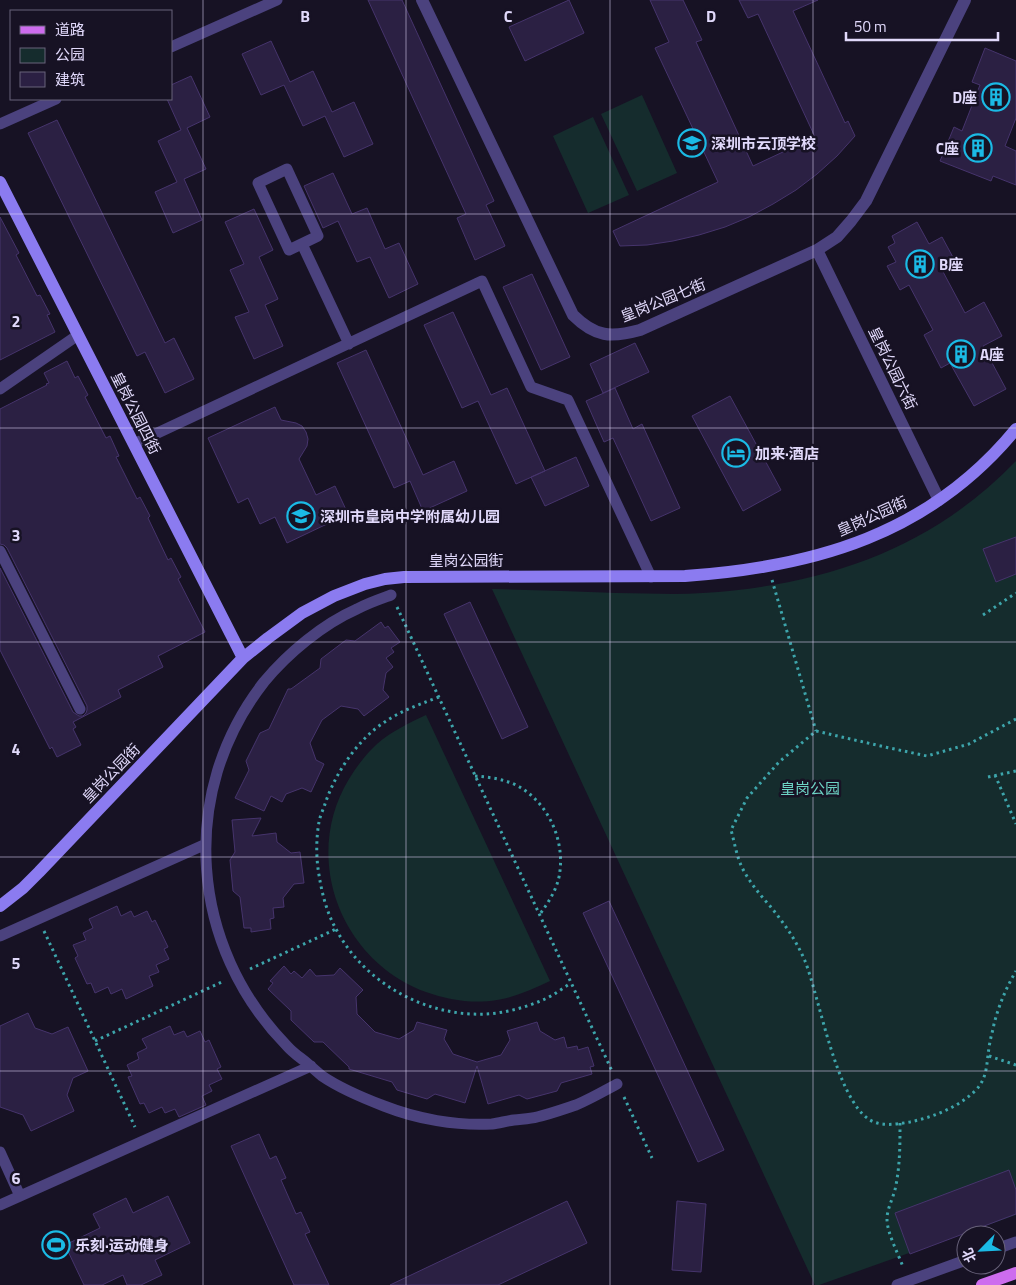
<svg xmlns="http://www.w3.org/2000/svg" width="1016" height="1285" font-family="'Titillium Web','Noto Sans SC',sans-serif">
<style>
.green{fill:#152c2d}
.building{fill:#2b2043;stroke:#46346c}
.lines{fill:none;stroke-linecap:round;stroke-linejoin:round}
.path{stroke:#3da5ab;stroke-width:3;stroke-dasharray:2.5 4;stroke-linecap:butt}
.lane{stroke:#4b427e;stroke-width:11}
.street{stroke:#4b427e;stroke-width:12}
.secondary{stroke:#8b7bf0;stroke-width:12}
.primary{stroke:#cd6cee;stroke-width:12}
.grid{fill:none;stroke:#e1d9fb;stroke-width:1;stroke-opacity:0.55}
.labels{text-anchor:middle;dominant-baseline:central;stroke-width:5;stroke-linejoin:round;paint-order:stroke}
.poi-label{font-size:15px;font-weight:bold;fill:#e1d9fb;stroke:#171224;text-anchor:start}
.street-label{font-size:15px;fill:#e1d9fb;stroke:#171224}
.park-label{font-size:15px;fill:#6dd3c5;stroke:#171224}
.grid-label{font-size:16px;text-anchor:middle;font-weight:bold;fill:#e1d9fb;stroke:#171224;stroke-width:5;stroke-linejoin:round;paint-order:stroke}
</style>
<rect width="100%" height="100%" fill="#171224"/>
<!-- green -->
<path class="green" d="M642 95 677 173 637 191 601 114Z
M593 117 629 195 588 213 553 136Z
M1016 461V1215L819 1285H815L492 589C533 590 575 591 616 593 645 593 674 595 703 593 825 585 930 550 1016 461Z
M426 715 550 981C533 989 516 997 497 1000 473 1004 448 1000 426 992 341 961 301 858 349 779 357 766 366 754 377 744 392 731 409 723 426 715Z"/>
<!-- building -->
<path class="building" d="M368 0H402L494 201 486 205 505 246 475 260 457 218 466 214Z
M569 0 584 33 525 61 509 27Z
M650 0H683L702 40 696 42 753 166 815 137 758 14 748 18 739 0H818L793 11 845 123 848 121 855 136 837 156 817 174 796 190 773 204 749 217 725 227 699 235 673 241 647 245 620 246 613 231 718 182 655 48 669 42Z
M271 41 290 82 313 71 332 112 354 102 373 144 344 157 325 116 303 126 284 85 261 95 242 54Z
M985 48 1016 61V118L1005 146 1016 151V185L993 176 991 181 940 161 954 127 962 131 980 85 972 82Z
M191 76 210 117 187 128 206 169 184 179 202 220 173 233 155 192 177 182 158 141 181 130 167 99H171V85Z
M57 120 165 343 174 338 194 379 165 393 145 352 137 356 28 133Z
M333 173 352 214 367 208 385 249 399 243 418 284 389 298 370 257 357 262 338 221 323 228 304 186Z
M254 209 273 250 259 257 278 299 265 305 283 346 254 359 235 317 249 312 230 270 244 264 225 222Z
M0 217 19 253 16 255 37 296 40 295 50 314 47 315 55 332 0 360Z
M917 222 929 244 942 237 955 261 941 268 965 313 984 302 1002 336 983 346 1006 389 974 406 950 363 941 368 924 335 933 330 909 285 900 290 887 266 896 262 888 247 895 243 892 236Z
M532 274 570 357 541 370 503 287Z
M453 312 491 395 507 388 545 471 516 484 478 401 462 408 424 325Z
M635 343 649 372 603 393 590 364Z
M366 350 423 475 454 461 467 491 423 511 410 481 394 488 337 363Z
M67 361 75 378 78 376 88 395 85 397 106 438 110 436 119 456 116 457 137 499 140 497 150 516 148 518 168 560 171 558 181 577 178 579 205 632 158 656 163 667 118 690 121 697 73 722 76 727 73 729 81 745 57 757 52 747 50 749 0 650V568L73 712 79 716H83L86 713 87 710V706L7 548 4 545 0 544V409L47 385 46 384 49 383 44 373Z
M615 388 633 429 642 424 680 508 651 521 613 438 604 442 586 401Z
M730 396 781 490 743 511 692 416Z
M275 407 281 420 296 423 302 426 306 432 308 439 307 446 299 459 316 495 335 486 348 514 287 543 275 517 260 524 248 498 238 503 208 438Z
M576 457 589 486 545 506 531 477Z
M1016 537V574L996 582 983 549Z
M470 602 528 727 502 739 444 614Z
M381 622 385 628 388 626 400 642 391 648 394 652 386 658 393 667 386 673 383 690 389 697 364 716 358 709 341 706 322 720 310 743 316 760 324 764 311 792 302 788 286 794 282 802 271 796 264 811 235 798 249 770 246 761 260 733 269 729 288 689H291L320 668 321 659 346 640 355 641Z
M261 818 252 836 276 833 277 842 291 853 300 852 304 883 294 884 283 898 284 907 273 908 274 918 270 919 271 929 251 932V928H244L240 897 233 891 230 860 235 852 232 820Z
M609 901 724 1150 698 1162 583 913Z
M117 906 121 916 131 911 134 917 147 911 152 922 155 920 168 947 164 949 169 959 156 965 159 972 149 976 153 986 126 999 122 989 111 994 108 987 95 993 91 983 87 984 75 958 78 956 73 945 86 940 83 933 93 928 89 919Z
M284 966 291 974 294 971 302 978 310 969 316 976 334 975 340 968 363 990 356 997 357 1014 375 1032 399 1039 414 1030 417 1022 447 1030 444 1039 453 1054 477 1062 501 1055 510 1040 507 1031 537 1022 540 1031 555 1040 564 1037 567 1048 577 1046 578 1050 588 1047 594 1066 590 1067 592 1074 561 1083 557 1091 527 1099 519 1095 488 1104 477 1066 465 1103 435 1094 427 1099 397 1090 392 1082 349 1069V1067L323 1042H314L291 1020V1011L268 989 273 983 270 981Z
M28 1013 35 1028 52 1034 68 1027 88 1071 73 1078 67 1095 74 1111 31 1131 23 1115 0 1107V1026Z
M170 1026 174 1035 184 1031 187 1037 200 1031 205 1042 209 1040 221 1067 217 1069 222 1079 209 1085 212 1091 202 1096 206 1105 179 1117 175 1109 165 1113 162 1107 149 1113 144 1103 140 1104 128 1077 132 1076 127 1065 139 1059 137 1053 147 1048 142 1039Z
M259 1134 270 1159 276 1156 286 1178 281 1180 296 1214 301 1212 310 1232 305 1234 329 1285H294L231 1146Z
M1009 1170 1016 1190V1214L910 1254 895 1213Z
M168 1196 190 1243 155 1260 162 1275 141 1285H127L123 1275 102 1285H84L65 1245 100 1228 93 1214 126 1198 133 1213Z
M567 1201 587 1243 498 1285H390Z
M677 1201 706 1204 701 1272 672 1270Z"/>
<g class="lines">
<!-- path -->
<path class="path" d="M772 580 816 731
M397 607 612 1071
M983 615 1016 593
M439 697C415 706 395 713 375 729 352 748 334 777 325 804 323 810 320 816 319 822 316 839 316 858 319 875 322 894 327 913 336 929 364 983 426 1017 486 1014 506 1013 527 1007 545 999 554 995 563 988 571 983
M1016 719 969 744 927 756 885 747 816 731 779 762 747 798 731 830C735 844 737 860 745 873 752 885 761 896 770 906 784 923 796 940 805 961 820 999 836 1099 870 1120 882 1127 897 1124 910 1122 933 1117 957 1108 975 1091 989 1077 986 1061 990 1042 991 1036 993 1030 994 1024 999 1005 1006 988 1016 971
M995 775 1016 824
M475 776C489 777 503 779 516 785 549 802 566 842 559 877 556 891 548 903 540 914
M988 777 1016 771
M44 931 135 1127
M250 969 336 929
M95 1041 224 981
M989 1056 1016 1065
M624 1097 652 1158
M900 1123C900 1145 900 1164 896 1185 894 1197 887 1208 887 1219 887 1233 898 1253 903 1267"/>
<!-- lane -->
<path class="lane" d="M171 47 277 0
M0 124 56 99
M287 169 318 236 289 250 258 183Z
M302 244 349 344
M0 389 78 335
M134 444 482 281 531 387 568 400 651 577
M0 551 80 709
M391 595C380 599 368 603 357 609 323 624 288 653 264 682 177 793 190 947 287 1046 293 1053 301 1058 308 1064 313 1068 317 1072 322 1076 341 1089 363 1098 384 1106 417 1119 456 1126 492 1124 499 1123 507 1121 514 1120 522 1119 530 1119 537 1117 550 1114 564 1109 576 1105 590 1099 604 1091 617 1084
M0 936 206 844
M0 1152 20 1196
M0 1205 311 1066
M996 1249 1016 1242
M897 1285 966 1260"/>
<!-- street -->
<path class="street" d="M422 0 573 315C595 337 611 338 640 330L817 250 837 237 851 221 866 201 965 0
M817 250 939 500"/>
<!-- secondary -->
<path class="secondary" d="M0 182 243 658
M0 906 23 888 39 872 243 658 268 638 302 613 334 596 365 584 385 579 404 577 685 576C815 567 930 534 1016 429"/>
<!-- primary -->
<path class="primary" d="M982 1285 1016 1273"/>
</g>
<!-- grid -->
<path class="grid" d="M203 0V1285M406 0V1285M610 0V1285M813 0V1285M0 214H1016M0 428H1016M0 642H1016M0 857H1016M0 1071H1016"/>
<!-- icons -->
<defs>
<g id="building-ring" transform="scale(1.4375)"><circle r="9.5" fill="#171224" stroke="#1bbae5" stroke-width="1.5"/><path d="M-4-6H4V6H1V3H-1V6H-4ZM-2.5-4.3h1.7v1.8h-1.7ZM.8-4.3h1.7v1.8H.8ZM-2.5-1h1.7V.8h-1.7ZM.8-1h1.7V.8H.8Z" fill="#1bbae5"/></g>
<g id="school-ring" transform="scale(1.4375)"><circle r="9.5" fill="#171224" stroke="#1bbae5" stroke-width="1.5"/><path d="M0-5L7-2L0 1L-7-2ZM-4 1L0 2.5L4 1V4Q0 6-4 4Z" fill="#1bbae5"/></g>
<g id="hotel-ring" transform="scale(1.4375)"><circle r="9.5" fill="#171224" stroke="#1bbae5" stroke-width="1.5"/><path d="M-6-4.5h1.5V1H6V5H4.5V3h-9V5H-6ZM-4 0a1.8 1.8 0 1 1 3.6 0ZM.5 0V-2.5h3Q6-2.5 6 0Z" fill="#1bbae5"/></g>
<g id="stadium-ring" transform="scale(1.4375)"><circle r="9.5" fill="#171224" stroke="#1bbae5" stroke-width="1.5"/><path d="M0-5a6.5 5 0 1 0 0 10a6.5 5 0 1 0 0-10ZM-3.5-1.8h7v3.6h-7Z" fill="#1bbae5"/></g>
</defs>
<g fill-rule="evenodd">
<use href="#building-ring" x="996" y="97"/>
<use href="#school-ring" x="692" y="143"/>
<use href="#building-ring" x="978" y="148"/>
<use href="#building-ring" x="920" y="264"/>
<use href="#building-ring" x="961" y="354"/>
<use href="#hotel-ring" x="736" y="453"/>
<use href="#school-ring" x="301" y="516"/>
<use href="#stadium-ring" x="56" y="1245"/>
</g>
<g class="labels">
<!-- poi labels -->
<g class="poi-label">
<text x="977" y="97" text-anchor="end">D座</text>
<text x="711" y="143">深圳市云顶学校</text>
<text x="959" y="148" text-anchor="end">C座</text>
<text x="939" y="264">B座</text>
<text x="980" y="354">A座</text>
<text x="755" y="453">加来·酒店</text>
<text x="320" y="516">深圳市皇岗中学附属幼儿园</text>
<text x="75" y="1245">乐刻·运动健身</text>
</g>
<!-- street labels -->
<g class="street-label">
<text transform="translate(663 300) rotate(-22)">皇岗公园七街</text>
<text transform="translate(893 368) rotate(64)">皇岗公园六街</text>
<text transform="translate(136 413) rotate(63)">皇岗公园四街</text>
<text transform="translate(872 516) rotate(-24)">皇岗公园街</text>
<text x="466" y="560">皇岗公园街</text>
<text transform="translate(111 773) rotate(-46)">皇岗公园街</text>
</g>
<!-- park labels -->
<g class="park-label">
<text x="810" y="788">皇岗公园</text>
</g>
</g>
<g class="grid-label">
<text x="305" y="22">B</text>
<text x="508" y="22">C</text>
<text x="711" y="22">D</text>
<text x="16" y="327">2</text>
<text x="16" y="541">3</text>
<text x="16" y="755">4</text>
<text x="16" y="969">5</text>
<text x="16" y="1184">6</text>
</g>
<!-- legend -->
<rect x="10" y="10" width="162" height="90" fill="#171224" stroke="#68627a"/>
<rect x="20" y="26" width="25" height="8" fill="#cd6cee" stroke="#68627a"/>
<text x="55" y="35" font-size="15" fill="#e1d9fb">道路</text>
<rect x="20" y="48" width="25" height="15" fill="#152c2d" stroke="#68627a"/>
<text x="55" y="60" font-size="15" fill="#e1d9fb">公园</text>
<rect x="20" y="72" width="25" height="15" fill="#2b2043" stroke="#68627a"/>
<text x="55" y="85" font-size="15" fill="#e1d9fb">建筑</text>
<!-- north arrow -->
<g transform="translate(981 1250) rotate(246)"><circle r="24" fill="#171224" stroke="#68627a"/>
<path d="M0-4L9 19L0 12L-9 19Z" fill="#1bbae5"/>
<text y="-8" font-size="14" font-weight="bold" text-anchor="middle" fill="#e1d9fb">北</text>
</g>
<!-- scale -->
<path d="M846 32v8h152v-8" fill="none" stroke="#e1d9fb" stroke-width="2.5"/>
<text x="854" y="32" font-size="15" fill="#e1d9fb" stroke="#171224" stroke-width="4" paint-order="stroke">50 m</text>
</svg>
